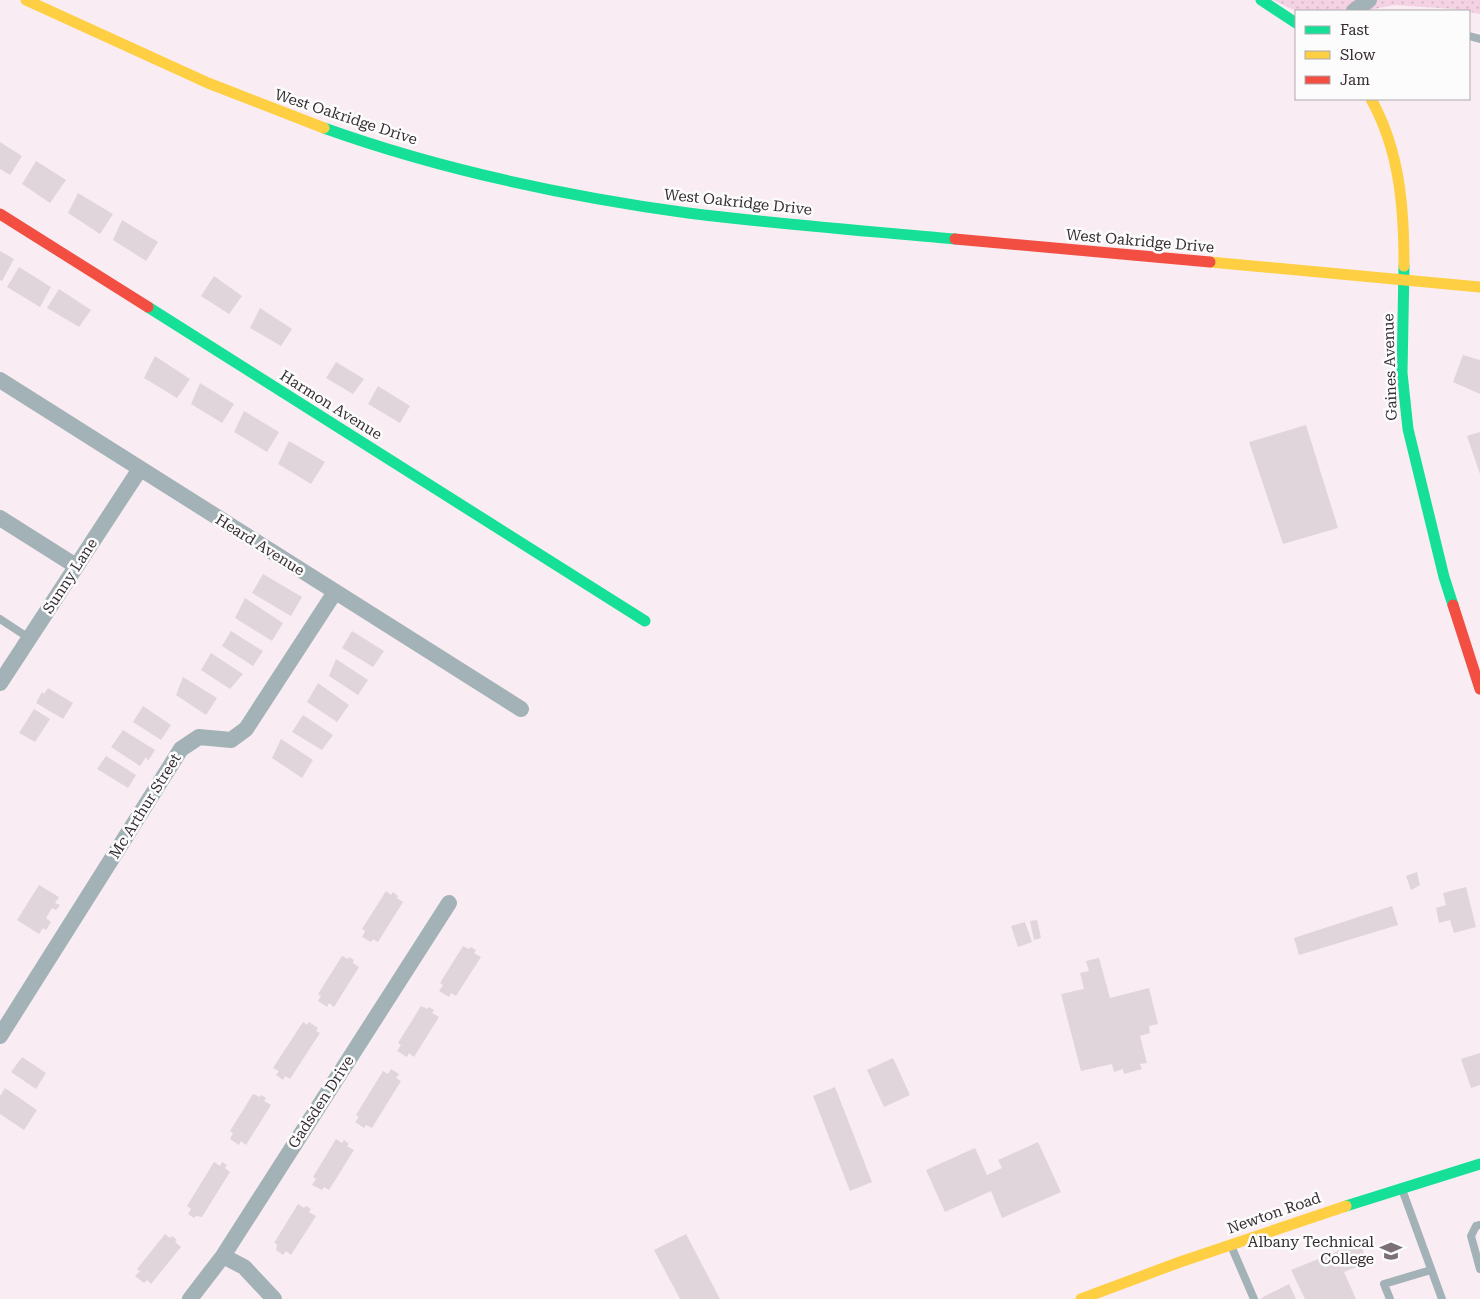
<svg xmlns="http://www.w3.org/2000/svg" width="1480" height="1299" font-family="'Roboto Serif',serif">
<style>
.park{fill:url(#park-dots)}
.building{fill:#e0d5db}
.lines{fill:none;stroke-linecap:round;stroke-linejoin:round}
.lane{stroke:#a3b2b6;stroke-width:8}
.street{stroke:#a3b2b6;stroke-width:16}
.fast{stroke:#16e098;stroke-width:11}
.slow{stroke:#ffcf43;stroke-width:11}
.jam{stroke:#f24e42;stroke-width:11}
.labels{text-anchor:middle;dominant-baseline:central;stroke-width:5;stroke-linejoin:round;paint-order:stroke}
.street-label{font-size:15px;fill:#362d32;stroke:#fcfcfc}
.poi-label{font-size:15px;fill:#362d32;stroke:#fcfcfc;text-anchor:end}
</style>
<defs>
<pattern id="park-dots" width="8" height="8" patternUnits="userSpaceOnUse" patternTransform="scale(1.25)"><rect width="8" height="8" fill="#f4d2e4"/><path d="M2 2h.1M6 6h.1" fill="none" stroke="#d2b5c4" stroke-width="1.8" stroke-linecap="round"/></pattern>
</defs>
<rect width="100%" height="100%" fill="#f9edf3"/>
<!-- park -->
<path class="park" d="M1273 0H1480V14L1454 9 1394 5 1365 11H1296Z"/>
<!-- building -->
<path class="building" d="M0 142 22 156 10 175 0 169Z
M36 161 66 180 50 203 22 184Z
M78 193 113 214 100 234 68 213Z
M122 220 158 242 146 261 113 240Z
M0 251 14 259 2 281 0 280Z
M19 267 51 287 40 307 7 287Z
M214 276 242 296 229 314 201 296Z
M59 289 91 310 79 327 47 308Z
M260 308 292 329 281 346 250 328Z
M1463 355 1480 360V394L1453 382Z
M155 356 190 379 177 398 144 378Z
M336 362 364 379 353 394 326 378Z
M200 383 234 404 222 423 191 404Z
M378 386 410 406 400 423 368 404Z
M244 411 279 432 267 452 234 432Z
M1306 425 1338 528 1283 544 1249 442Z
M1480 432V474L1467 436Z
M289 441 325 462 311 484 278 464Z
M263 574 302 597 291 616 252 593Z
M245 598 283 623 272 641 235 618Z
M231 631 263 651 253 666 222 646Z
M352 631 384 651 373 667 342 648Z
M211 653 243 674 230 689 201 670Z
M336 659 368 680 358 695 329 676Z
M183 677 217 698 206 715 176 695Z
M318 683 349 705 337 722 307 702Z
M48 688 73 703 63 719 36 703 42 692 44 694Z
M143 706 171 725 161 740 133 722Z
M34 709 50 719 35 742 19 733Z
M303 715 333 735 322 750 292 732Z
M123 730 155 750 148 761 146 757 140 766 111 747Z
M281 739 313 760 302 778 272 758Z
M106 756 136 775 128 788 97 769Z
M1417 872 1420 885 1411 890 1406 876Z
M39 885 59 897 55 903 60 905 56 910 52 908 46 918 51 922 46 930 43 928 39 934 17 920Z
M1466 887 1476 927 1454 933 1450 920 1439 923 1436 908 1446 905 1443 893Z
M386 891 391 895 393 892 398 896 397 898 403 902 378 942 373 939 371 942 362 937 365 931 362 929Z
M1392 906 1398 925 1299 955 1294 938Z
M1037 920 1041 938 1034 940 1030 921Z
M1025 922 1032 942 1018 947 1011 926Z
M463 946 469 949 471 947 476 950 474 953 481 957 456 996 451 993 449 997 439 991 443 985 440 983Z
M342 956 348 959 349 957 354 960 353 963 359 967 334 1007 329 1003 327 1007 318 1001 321 996 318 994Z
M1099 958 1110 998 1149 988 1158 1024 1149 1026 1150 1033 1140 1036 1147 1063 1140 1064 1142 1069 1124 1074 1123 1069 1114 1072 1112 1064 1081 1071 1061 994 1084 989 1080 973 1089 971 1086 961Z
M421 1006 427 1009 429 1007 434 1010 432 1013 439 1017 414 1057 409 1053 407 1057 397 1051 401 1045 398 1043Z
M303 1022 307 1025 309 1022 318 1028 316 1031 320 1033 290 1079 285 1076 283 1080 276 1075 279 1071 273 1068Z
M1480 1053V1085L1471 1088 1461 1059Z
M22 1057 46 1073 36 1089 11 1072Z
M893 1058 910 1095 884 1107 867 1070Z
M391 1069 399 1074 396 1078 401 1081 372 1128 366 1125 364 1128 355 1122 359 1117 356 1115 383 1071 388 1074Z
M835 1087 872 1182 850 1191 813 1096Z
M5 1088 37 1110 24 1130 0 1114V1096Z
M253 1094 260 1097 261 1095 266 1098 264 1101 271 1105 246 1145 241 1141 239 1145 230 1139 233 1133 230 1131Z
M336 1139 342 1143 344 1140 349 1144 347 1146 354 1150 329 1190 324 1187 322 1190 312 1185 316 1179 313 1177Z
M1038 1142 1061 1192 1002 1218 991 1191 945 1212 926 1170 975 1148 987 1175 1002 1168 998 1160Z
M214 1162 220 1166 222 1162 227 1165 225 1168 230 1172 202 1217 196 1216 194 1218 188 1214 191 1209 187 1206Z
M298 1204 304 1208 306 1206 311 1209 309 1212 316 1216 291 1255 286 1251 283 1255 276 1250 277 1244 274 1243Z
M165 1234 170 1238 172 1236 177 1240 175 1242 181 1247 151 1284 147 1280 144 1283 135 1276 140 1271 137 1269Z
M686 1234 720 1299H680L654 1250Z
M1360 1242 1367 1263 1344 1272 1356 1299H1305L1291 1270Z
M1289 1284 1296 1299H1262L1261 1298Z"/>
<g class="lines">
<!-- lane -->
<path class="lane" d="M1469 36 1480 39
M0 619 29 638
M1403 1192 1442 1299
M1480 1225 1476 1226 1471 1236 1480 1269
M1232 1248 1254 1299
M1390 1299 1384 1284 1431 1270"/>
<!-- street -->
<path class="street" d="M1354 11 1369 0
M0 380 521 709
M0 518 76 566
M0 683 140 469
M0 1036 181 749 199 737 231 740 246 729 335 592
M223 1256 244 1267 274 1299
M190 1299 223 1256 449 903"/>
<!-- fast -->
<path class="fast" d="M1261 0 1296 23
M324 128C441 170 565 196 688 213 776 224 866 231 955 239
M1404 266 1402 373 1408 429 1444 577 1453 605
M148 307 645 621
M1346 1206 1480 1164"/>
<!-- slow -->
<path class="slow" d="M26 0 208 83 324 128
M1371 99C1400 151 1404 208 1404 266
M1210 262 1480 287
M1081 1299 1180 1262 1346 1206"/>
<!-- jam -->
<path class="jam" d="M0 214 148 307
M955 239 1210 262
M1453 605 1480 689"/>
</g>
<!-- icons -->
<defs>
<g id="school-bare" transform="scale(1.725)"><path d="M0-5L7-2L0 1L-7-2ZM-4 1L0 2.5L4 1V4Q0 6-4 4Z" fill="#7a7076" stroke="#fcfcfc" stroke-width="2.5" paint-order="stroke"/></g>
</defs>
<g fill-rule="evenodd">
<use href="#school-bare" x="1391" y="1251"/>
</g>
<g class="labels">
<!-- street labels -->
<g class="street-label">
<text transform="translate(346 117) rotate(18)">West Oakridge Drive</text>
<text transform="translate(738 202) rotate(6)">West Oakridge Drive</text>
<text transform="translate(1140 241) rotate(5)">West Oakridge Drive</text>
<text transform="translate(1390 367) rotate(-92)">Gaines Avenue</text>
<text transform="translate(331 405) rotate(32)">Harmon Avenue</text>
<text transform="translate(260 545) rotate(32)">Heard Avenue</text>
<text transform="translate(70 576) rotate(-57)">Sunny Lane</text>
<text transform="translate(145 806) rotate(-58)">Mc Arthur Street</text>
<text transform="translate(321 1102) rotate(-57)">Gadsden Drive</text>
<text transform="translate(1274 1213) rotate(-19)">Newton Road</text>
</g>
<!-- poi labels -->
<g class="poi-label">
<text x="1374" y="1242">Albany Technical<tspan x="1374" dy="17">College</tspan></text>
</g>
</g>
<!-- legend -->
<rect x="1295" y="10" width="175" height="90" fill="#fcfcfc" stroke="#ada9ab"/>
<rect x="1305" y="26" width="25" height="8" fill="#16e098" stroke="#ada9ab"/>
<text x="1340" y="35" font-size="15" fill="#362d32">Fast</text>
<rect x="1305" y="51" width="25" height="8" fill="#ffcf43" stroke="#ada9ab"/>
<text x="1340" y="60" font-size="15" fill="#362d32">Slow</text>
<rect x="1305" y="76" width="25" height="8" fill="#f24e42" stroke="#ada9ab"/>
<text x="1340" y="85" font-size="15" fill="#362d32">Jam</text>
</svg>
